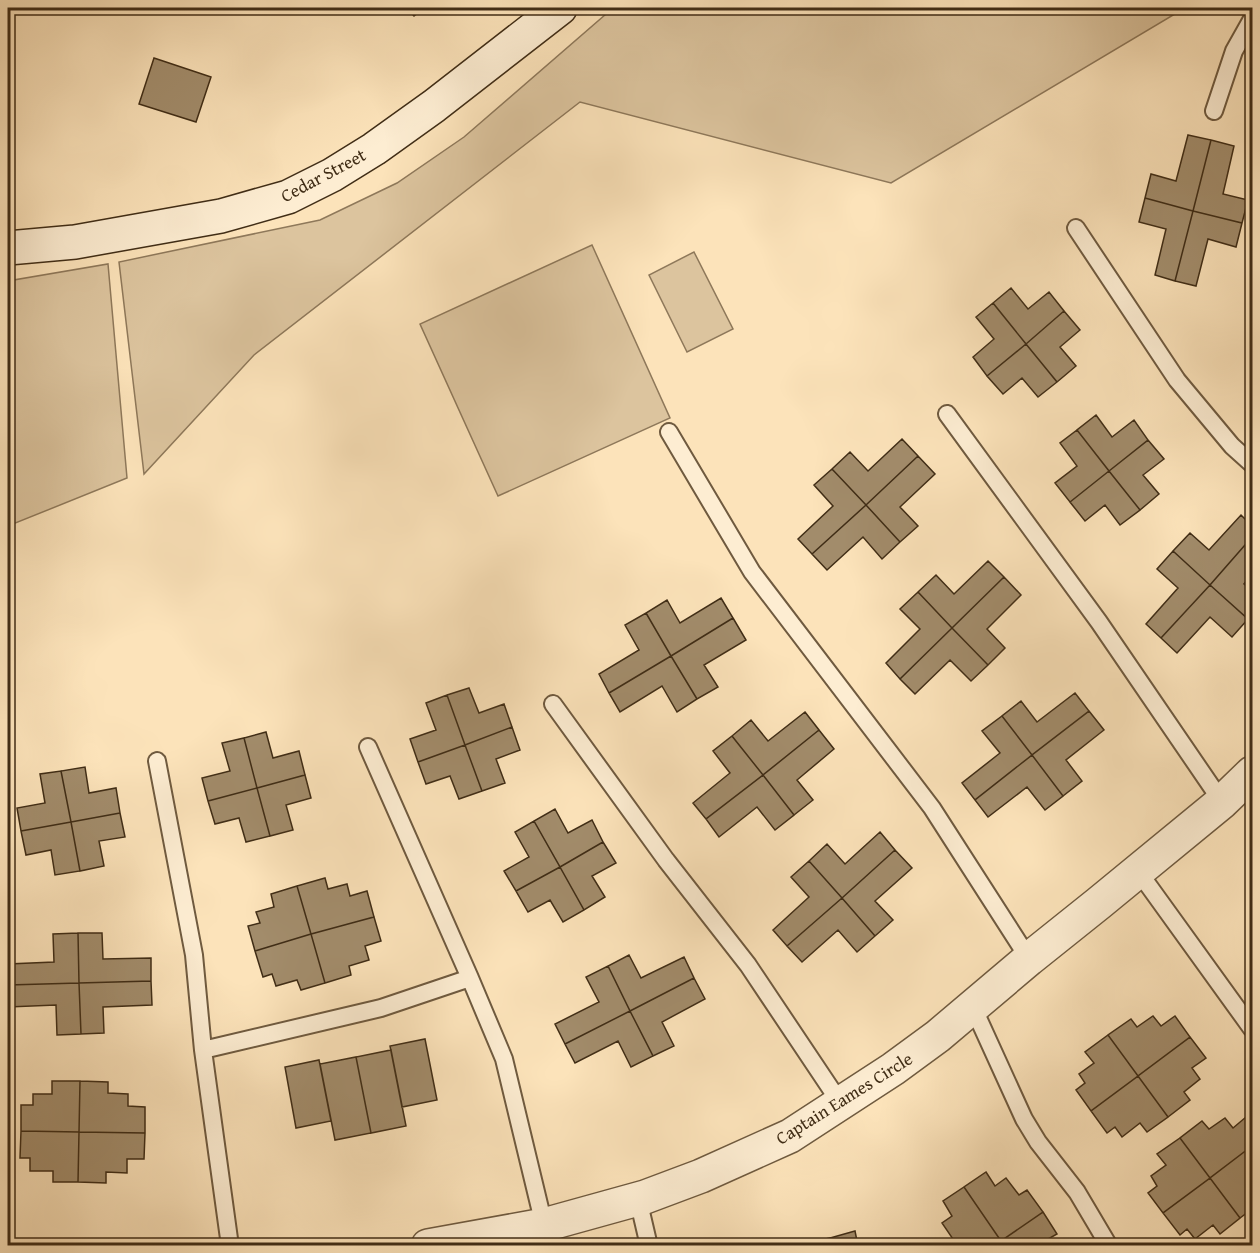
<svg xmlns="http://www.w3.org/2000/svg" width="1260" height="1253" font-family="'Gentium Book Plus',serif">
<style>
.green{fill:#dcc49e;stroke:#8e785a;stroke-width:1.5}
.building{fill:#a28c6b;stroke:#402d16;stroke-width:1.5}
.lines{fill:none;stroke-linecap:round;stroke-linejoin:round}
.lane-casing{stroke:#6f5a3f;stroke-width:20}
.street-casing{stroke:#6f5a3f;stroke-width:36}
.secondary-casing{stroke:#402d16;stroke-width:36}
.lane{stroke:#fdedd2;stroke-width:16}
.street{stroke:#fdedd2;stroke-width:33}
.secondary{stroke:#fdedd2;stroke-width:33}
.labels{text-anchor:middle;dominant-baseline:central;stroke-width:4.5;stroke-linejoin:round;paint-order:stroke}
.street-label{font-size:18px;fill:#402d16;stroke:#fdedd2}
</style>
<rect width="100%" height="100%" fill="#fce3ba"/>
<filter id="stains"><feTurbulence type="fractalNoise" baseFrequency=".00333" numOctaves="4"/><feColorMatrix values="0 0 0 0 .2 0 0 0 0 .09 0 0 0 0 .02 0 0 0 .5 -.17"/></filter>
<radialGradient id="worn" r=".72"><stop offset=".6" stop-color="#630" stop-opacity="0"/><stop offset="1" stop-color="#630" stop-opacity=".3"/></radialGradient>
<!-- green -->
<path class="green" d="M613 8H1185L891 183 580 102 254 355 144 474 119 262 320 220 397 183 464 137Z
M592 245 670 418 498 496 420 324Z
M694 252 733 329 687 352 649 275Z
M108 264 127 478 8 526V281Z"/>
<!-- building -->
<path class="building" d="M407 8H424L414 16Z
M154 58 211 77 196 122 139 104Z
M1188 135 1211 140 1193 211 1145 198 1151 174 1176 181Z
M1211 140 1234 146 1223 194 1248 200 1242 223 1193 211Z
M1145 198 1193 211 1175 281 1155 275 1166 229 1139 222Z
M1193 211 1242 223 1236 247 1208 239 1196 286 1175 281Z
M1011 288 1028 309 1049 292 1064 311 1026 344 993 303Z
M993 303 1026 344 987 376 973 357 994 339 976 317Z
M1064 311 1080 330 1060 347 1076 366 1057 382 1026 344Z
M1026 344 1057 382 1038 397 1022 378 1003 394 987 376Z
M1096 415 1112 437 1134 420 1148 440 1109 471 1077 430Z
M1077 430 1109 471 1070 502 1055 483 1077 466 1060 443Z
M902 439 918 456 866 505 832 469 850 452 868 471Z
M1148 440 1164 459 1143 475 1159 494 1140 510 1109 471Z
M918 456 935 474 900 507 918 526 900 542 866 505Z
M832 469 866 505 812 554 798 539 833 506 814 485Z
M1109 471 1140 510 1120 525 1105 505 1085 521 1070 502Z
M866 505 900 542 882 559 863 537 827 570 812 554Z
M1241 515 1252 526V537L1210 585 1173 551 1190 533 1209 550Z
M1252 537V574L1244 584 1252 591V613L1248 619 1210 585Z
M1173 551 1210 585 1161 638 1146 624 1178 588 1157 569Z
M988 561 1004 577 952 628 918 592 936 575 954 594Z
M1004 577 1021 595 987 629 1005 648 988 665 952 628Z
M1210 585 1248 619 1232 637 1210 617 1177 653 1161 638Z
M918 592 952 628 900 679 886 663 920 629 900 609Z
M721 598 733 618 671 656 646 613 667 600 680 623Z
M646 613 671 656 609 693 599 674 639 650 625 625Z
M733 618 746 640 704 665 718 687 697 699 671 656Z
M952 628 988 665 971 681 950 660 915 694 900 679Z
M671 656 697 699 677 712 662 686 620 712 609 693Z
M469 688 479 713 504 704 512 727 465 745 447 695Z
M1075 693 1089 711 1032 755 1002 716 1021 701 1037 722Z
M447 695 465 745 418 762 410 739 436 730 426 703Z
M1089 711 1104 730 1066 760 1082 781 1063 796 1032 755Z
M805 712 819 730 763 775 732 736 751 720 768 741Z
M1002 716 1032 755 975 800 962 783 1000 753 982 731Z
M512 727 520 750 496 759 505 783 482 791 465 745Z
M819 730 834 749 797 780 813 800 794 815 763 775Z
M266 732 273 758 299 751 305 775 257 788 244 738Z
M732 736 763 775 706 819 693 803 730 773 713 751Z
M244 738 257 788 208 801 202 778 230 771 222 743Z
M465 745 482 791 459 799 450 776 426 784 418 762Z
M1032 755 1063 796 1045 810 1027 787 988 817 975 800Z
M85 767 89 793 116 788 120 813 71 822 61 771Z
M61 771 71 822 21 831 17 808 45 803 40 774Z
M305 775 311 798 286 805 293 830 270 836 257 788Z
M763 775 794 815 775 830 757 807 719 837 706 819Z
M257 788 270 836 246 842 239 818 215 824 208 801Z
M555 809 568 833 592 820 603 842 560 867 534 821Z
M120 813 125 837 99 841 104 866 80 871 71 822Z
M534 821 560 867 516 891 504 871 529 857 515 832Z
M71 822 80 871 55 875 51 850 26 855 21 831Z
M880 832 895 850 842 898 809 861 827 844 845 864Z
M603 842 616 863 592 876 605 897 584 910 560 867Z
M895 850 912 868 875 901 893 920 875 936 842 898Z
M809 861 842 898 787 946 773 930 809 897 791 877Z
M560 867 584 910 563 922 550 900 528 912 516 891Z
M325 878 328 889 347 884 350 896 367 891 374 917 311 934 297 886Z
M297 886 311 934 255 951 248 926 260 923 256 912 274 907 271 894Z
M842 898 875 936 857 952 838 930 802 962 787 946Z
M374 917 381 941 365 946 369 960 349 966 351 975 325 983 311 934Z
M78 933H102L103 959 151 958V981L79 983Z
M78 933 79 983 8 985V964L54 962 53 934Z
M311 934 325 983 301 990 297 980 276 986 272 974 263 977 255 951Z
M629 955 641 978 684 957 694 978 630 1011 608 966Z
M608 966 630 1011 565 1044 555 1024 599 1002 586 977Z
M694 978 705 999 662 1022 674 1046 653 1056 630 1011Z
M151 981 152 1005 103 1007 104 1033 81 1034 79 983Z
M79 983 81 1034 57 1035 56 1005 8 1007V985Z
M630 1011 653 1056 631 1067 618 1041 575 1063 565 1044Z
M1153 1016 1161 1026 1175 1016 1190 1037 1138 1076 1108 1035 1131 1019 1137 1027Z
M1108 1035 1138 1076 1091 1111 1076 1090 1085 1083 1079 1074 1094 1063 1085 1052Z
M1190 1037 1206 1058 1192 1068 1200 1079 1184 1092 1190 1100 1168 1117 1138 1076Z
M425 1039 437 1100 402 1107 390 1046Z
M391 1050 406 1126 371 1133 356 1057Z
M356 1057 371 1133 335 1140 320 1064Z
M319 1060 331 1121 296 1128 285 1067Z
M1138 1076 1168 1117 1147 1132 1140 1123 1122 1137 1115 1127 1107 1133 1091 1111Z
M52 1081H80L79 1132 21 1131V1105H33V1094H52Z
M80 1081 108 1082V1093L128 1094V1106L145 1107V1133L79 1132Z
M1246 1117 1252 1125V1146L1210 1178 1180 1138 1202 1121 1209 1129 1225 1118 1233 1128Z
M21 1131 79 1132 78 1182H53V1171H30V1158H20Z
M79 1132 145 1133 144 1159H127V1173L106 1172V1183L78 1182Z
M1180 1138 1210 1178 1163 1213 1148 1193 1157 1186 1151 1176 1166 1165 1157 1154Z
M1252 1146V1209L1240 1218 1210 1178Z
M986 1172 995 1186 1006 1178 1019 1195 1027 1190 1043 1212 1001 1241 964 1187Z
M1210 1178 1240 1218 1220 1234 1213 1225 1195 1239 1187 1229 1180 1235 1163 1213Z
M964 1187 1001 1241 995 1246H944L953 1239 942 1223 952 1216 943 1201Z
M1043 1212 1057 1234 1048 1239 1052 1246H1005L1001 1241Z
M855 1231 858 1246H832L830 1238Z
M830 1238 832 1246H805L804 1244Z"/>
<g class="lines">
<!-- lane casing -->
<g class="lane-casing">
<path id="lane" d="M1214 111 1234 51 1252 19
M1076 228 1177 380 1232 446 1252 464
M947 414 1099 622 1222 802
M669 432 752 572 932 808 1029 959
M553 704 666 860 748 965 841 1104
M368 747 470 978
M157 761 194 955 203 1050 230 1246
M1138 871 1252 1029
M973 1007 1024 1119 1038 1142 1077 1192 1109 1246
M203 1050 381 1008 470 978 504 1059 544 1225
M638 1199 649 1246"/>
</g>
<!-- street casing -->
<g class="street-casing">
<path id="street" d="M428 1246 544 1225 645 1197 701 1176 790 1136 893 1069 938 1036 1029 959 1099 903 1222 802 1252 773"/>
</g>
<!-- secondary casing -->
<g class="secondary-casing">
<path id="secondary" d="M8 248 75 242 221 216 288 197 332 175 374 149 434 106 560 8"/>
</g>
<!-- lane -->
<use href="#lane" class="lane"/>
<!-- street -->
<use href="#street" class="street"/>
<!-- secondary -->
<use href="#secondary" class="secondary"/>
</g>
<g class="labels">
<!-- street labels -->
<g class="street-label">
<text transform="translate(323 175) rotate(-28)">Cedar Street</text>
<text transform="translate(844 1098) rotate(-32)">Captain Eames Circle</text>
</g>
</g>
<!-- margin -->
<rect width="1260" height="1253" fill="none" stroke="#fce3ba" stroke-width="30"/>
<rect x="9" y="9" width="1242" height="1235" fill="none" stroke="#402d16" stroke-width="3"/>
<rect x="15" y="15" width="1230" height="1223" fill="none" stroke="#402d16" stroke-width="1.5"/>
<rect width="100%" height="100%" filter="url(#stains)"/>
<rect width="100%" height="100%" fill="url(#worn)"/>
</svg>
